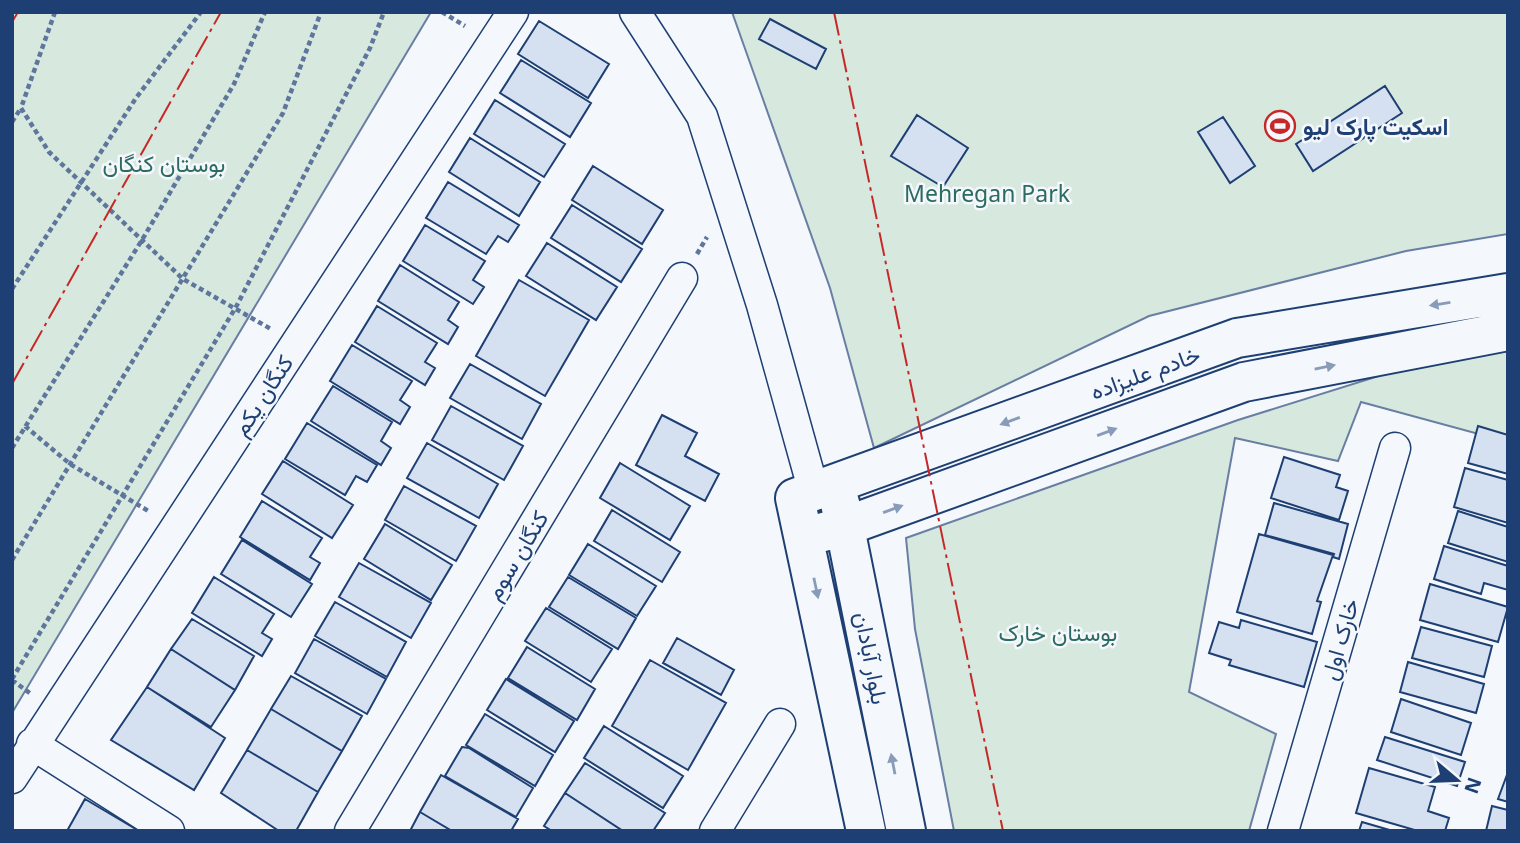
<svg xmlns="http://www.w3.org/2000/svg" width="1520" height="843" font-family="'Noto Sans',Vazirmatn,sans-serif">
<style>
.green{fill:#d7e8df;stroke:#687fa3;stroke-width:2}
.building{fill:#d5e0f0;stroke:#1d3f73;stroke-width:2}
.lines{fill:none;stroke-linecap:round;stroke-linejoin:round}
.street-casing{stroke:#1d3f73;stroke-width:33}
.secondary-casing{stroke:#1d3f73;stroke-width:42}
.path{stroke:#5e769c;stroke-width:4.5;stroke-dasharray:5 3.5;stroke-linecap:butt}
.street{stroke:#f4f7fb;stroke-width:30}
.secondary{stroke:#f4f7fb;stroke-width:38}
.power{stroke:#c62828;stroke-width:2;stroke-dasharray:24 5 3.5 5;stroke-linecap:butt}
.oneway{fill:#889bb7}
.labels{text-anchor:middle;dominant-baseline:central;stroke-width:5;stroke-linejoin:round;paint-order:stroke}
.poi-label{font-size:23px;font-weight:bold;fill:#1d3f73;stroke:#f4f7fb;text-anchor:start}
.park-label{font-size:23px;fill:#2c6c60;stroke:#f4f7fb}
.street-label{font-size:23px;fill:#1d3f73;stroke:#f4f7fb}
</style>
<rect width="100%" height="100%" fill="#f4f7fb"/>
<!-- green -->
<path class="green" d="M12 12H431L12 713Z
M732 12H1508V234L1406 251 1149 316 874 448 830 288Z
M1508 351V442L1361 402 1338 461 1235 438 1189 692 1276 734 1249 831H954L915 629 906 538 1238 420 1433 359Z"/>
<!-- building -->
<path class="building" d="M770 19 826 49 816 69 759 39Z
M539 21 609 64 588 98 518 54Z
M521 60 591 103 570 137 500 93Z
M1385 86 1402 113 1313 171 1296 144Z
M495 100 565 144 544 177 474 134Z
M917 115 968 148 943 187 891 156Z
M1223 117 1255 166 1230 183 1198 132Z
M470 138 540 182 519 216 449 172Z
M593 166 663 210 642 244 572 200Z
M448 182 519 225 508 242 498 236 486 254 426 218Z
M572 205 642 249 621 282 551 238Z
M425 225 485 261 473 280 484 287 473 304 403 261Z
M547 243 617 287 596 320 526 276Z
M400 265 459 302 448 320 458 327 448 344 378 301Z
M519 280 589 320 545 396 476 356Z
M377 306 437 343 425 362 435 368 425 385 355 342Z
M352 345 412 381 400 400 410 407 400 424 330 381Z
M470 364 541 404 522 439 450 398Z
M333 386 392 422 381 441 391 448 381 465 311 421Z
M451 406 523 446 504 480 432 440Z
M662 415 697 433 685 456 719 474 705 501 636 465Z
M307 423 377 465 367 482 356 476 345 495 285 459Z
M1478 426 1508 435V474L1468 463Z
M427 443 498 484 479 518 407 478Z
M1284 457 1340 475 1336 487 1348 491 1339 520 1271 498Z
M283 461 353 505 332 538 262 494Z
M620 463 690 506 670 540 600 498Z
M1465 468 1508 480V523L1454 507Z
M404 486 476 526 456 561 385 520Z
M262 501 322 538 310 557 320 563 310 580 240 537Z
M1274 503 1348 524 1339 559 1333 557 1334 554 1265 535Z
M612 510 680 552 662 582 594 541Z
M1458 511 1508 527V562L1448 543Z
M385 524 452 565 431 600 364 559Z
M1259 534 1333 555 1317 601 1321 602 1312 634 1237 612Z
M242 540 312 584 291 617 221 574Z
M588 544 656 586 637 616 569 575Z
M1444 546 1508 566V590L1484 583 1481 594 1434 579Z
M359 563 431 603 411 638 339 597Z
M214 577 274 614 262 633 272 639 262 656 192 613Z
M568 577 636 618 618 649 549 607Z
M1430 584 1508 607 1498 642 1420 620Z
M335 602 406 642 387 677 315 636Z
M546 608 612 649 591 682 525 641Z
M192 619 254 656 235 690 171 649Z
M1241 620 1317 642 1304 687 1229 665 1231 660 1209 653 1219 622 1239 628Z
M1421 627 1492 646 1484 677 1412 658Z
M677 638 734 670 721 695 663 663Z
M314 639 386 679 367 714 295 673Z
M527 647 595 689 577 720 508 678Z
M171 649 235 690 211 727 147 687Z
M650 660 726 703 688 770 612 726Z
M1408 662 1484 684 1476 713 1400 692Z
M291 676 362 716 342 751 271 709Z
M506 679 574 721 555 752 487 710Z
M147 687 225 738 194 790 111 740Z
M1401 699 1471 723 1461 755 1391 732Z
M271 709 342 751 318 792 247 750Z
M485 714 553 755 535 786 466 745Z
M604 726 683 776 663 808 584 758Z
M1385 737 1465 762 1457 786 1377 760Z
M462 747 469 748 533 788 516 817 445 776Z
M247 750 318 792 296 831H279L221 793Z
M585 763 665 813 653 831H623L565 793Z
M1369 768 1435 787 1428 811 1449 818 1445 831H1418L1356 813Z
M1508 772V802L1498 799Z
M441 775 518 819 511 831H452L420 812Z
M565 793 623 831H552L544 826Z
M85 799 139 831H67Z
M1492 806 1508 810V831H1486Z
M420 812 452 831H410Z
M1362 822 1393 831H1359Z"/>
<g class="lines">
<!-- street casing -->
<g class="street-casing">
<path id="street" d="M635 12 702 116 762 305 814 492
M32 744 169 831
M12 778 513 12
M350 831 682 278
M715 831 780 724
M1283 831 1395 448"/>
</g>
<!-- secondary casing -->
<g class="secondary-casing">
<path id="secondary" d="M840 503 906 831
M805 537 846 526 1244 382 1508 331
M866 831 795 498 1237 338 1508 293"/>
</g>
<!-- path -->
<path class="path" d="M55 12 21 108 49 152 183 279 271 329
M442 12 465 26
M12 122 21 108
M697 254 707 237
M12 289 136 98 201 12
M25 426 70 464 150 512
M12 448 142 240 234 84 265 12
M12 560 283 113 321 12
M12 679 236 307 370 48 384 12
M12 680 31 694"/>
<!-- street -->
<use href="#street" class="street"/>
<!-- secondary -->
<use href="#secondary" class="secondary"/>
<!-- power -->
<path class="power" d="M834 12 1003 831
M12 22 18 12
M12 384 221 12"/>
</g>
<!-- one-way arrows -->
<defs><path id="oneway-solid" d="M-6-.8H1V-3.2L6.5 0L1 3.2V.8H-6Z" transform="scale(1.75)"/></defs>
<g class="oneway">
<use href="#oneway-solid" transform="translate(1440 304) rotate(171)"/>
<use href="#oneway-solid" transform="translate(1325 367) rotate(-11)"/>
<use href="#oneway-solid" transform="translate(1010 421) rotate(160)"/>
<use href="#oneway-solid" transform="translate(1107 432) rotate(-20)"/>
<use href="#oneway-solid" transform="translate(893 509) rotate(-20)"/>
<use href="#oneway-solid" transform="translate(816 588) rotate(78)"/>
<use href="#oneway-solid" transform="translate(893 764) rotate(-101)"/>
</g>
<!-- icons -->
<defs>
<g id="stadium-ring" transform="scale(1.575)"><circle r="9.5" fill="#f4f7fb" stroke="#c62828" stroke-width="1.5"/><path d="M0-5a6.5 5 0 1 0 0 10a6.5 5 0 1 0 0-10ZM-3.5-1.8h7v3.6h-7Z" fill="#c62828"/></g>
</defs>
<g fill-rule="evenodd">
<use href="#stadium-ring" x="1280" y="126"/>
</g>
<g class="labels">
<!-- poi labels -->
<g class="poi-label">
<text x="1303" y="126">اسکیت پارک لیو</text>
</g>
<!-- park labels -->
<g class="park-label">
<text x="164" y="163">بوستان کنگان</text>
<text x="987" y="193">Mehregan Park</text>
<text x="1058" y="632">بوستان خارک</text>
</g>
<!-- street labels -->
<g class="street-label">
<text transform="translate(1145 372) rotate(-20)">خادم علیزاده</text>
<text transform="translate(262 395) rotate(-57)">کنگان یکم</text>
<text transform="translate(516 555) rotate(-59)">کنگان سوم</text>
<text transform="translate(1339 639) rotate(-74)">خارک اول</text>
<text transform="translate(872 658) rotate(79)">بلوار آبادان</text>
</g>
</g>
<!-- border -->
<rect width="1520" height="843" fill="none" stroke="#1d3f73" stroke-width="28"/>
<!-- north arrow -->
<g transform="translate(1457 780) rotate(109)" stroke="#f4f7fb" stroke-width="5" paint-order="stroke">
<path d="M0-5L12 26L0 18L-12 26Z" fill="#1d3f73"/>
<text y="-10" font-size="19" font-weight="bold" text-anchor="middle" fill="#1d3f73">N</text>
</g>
</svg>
